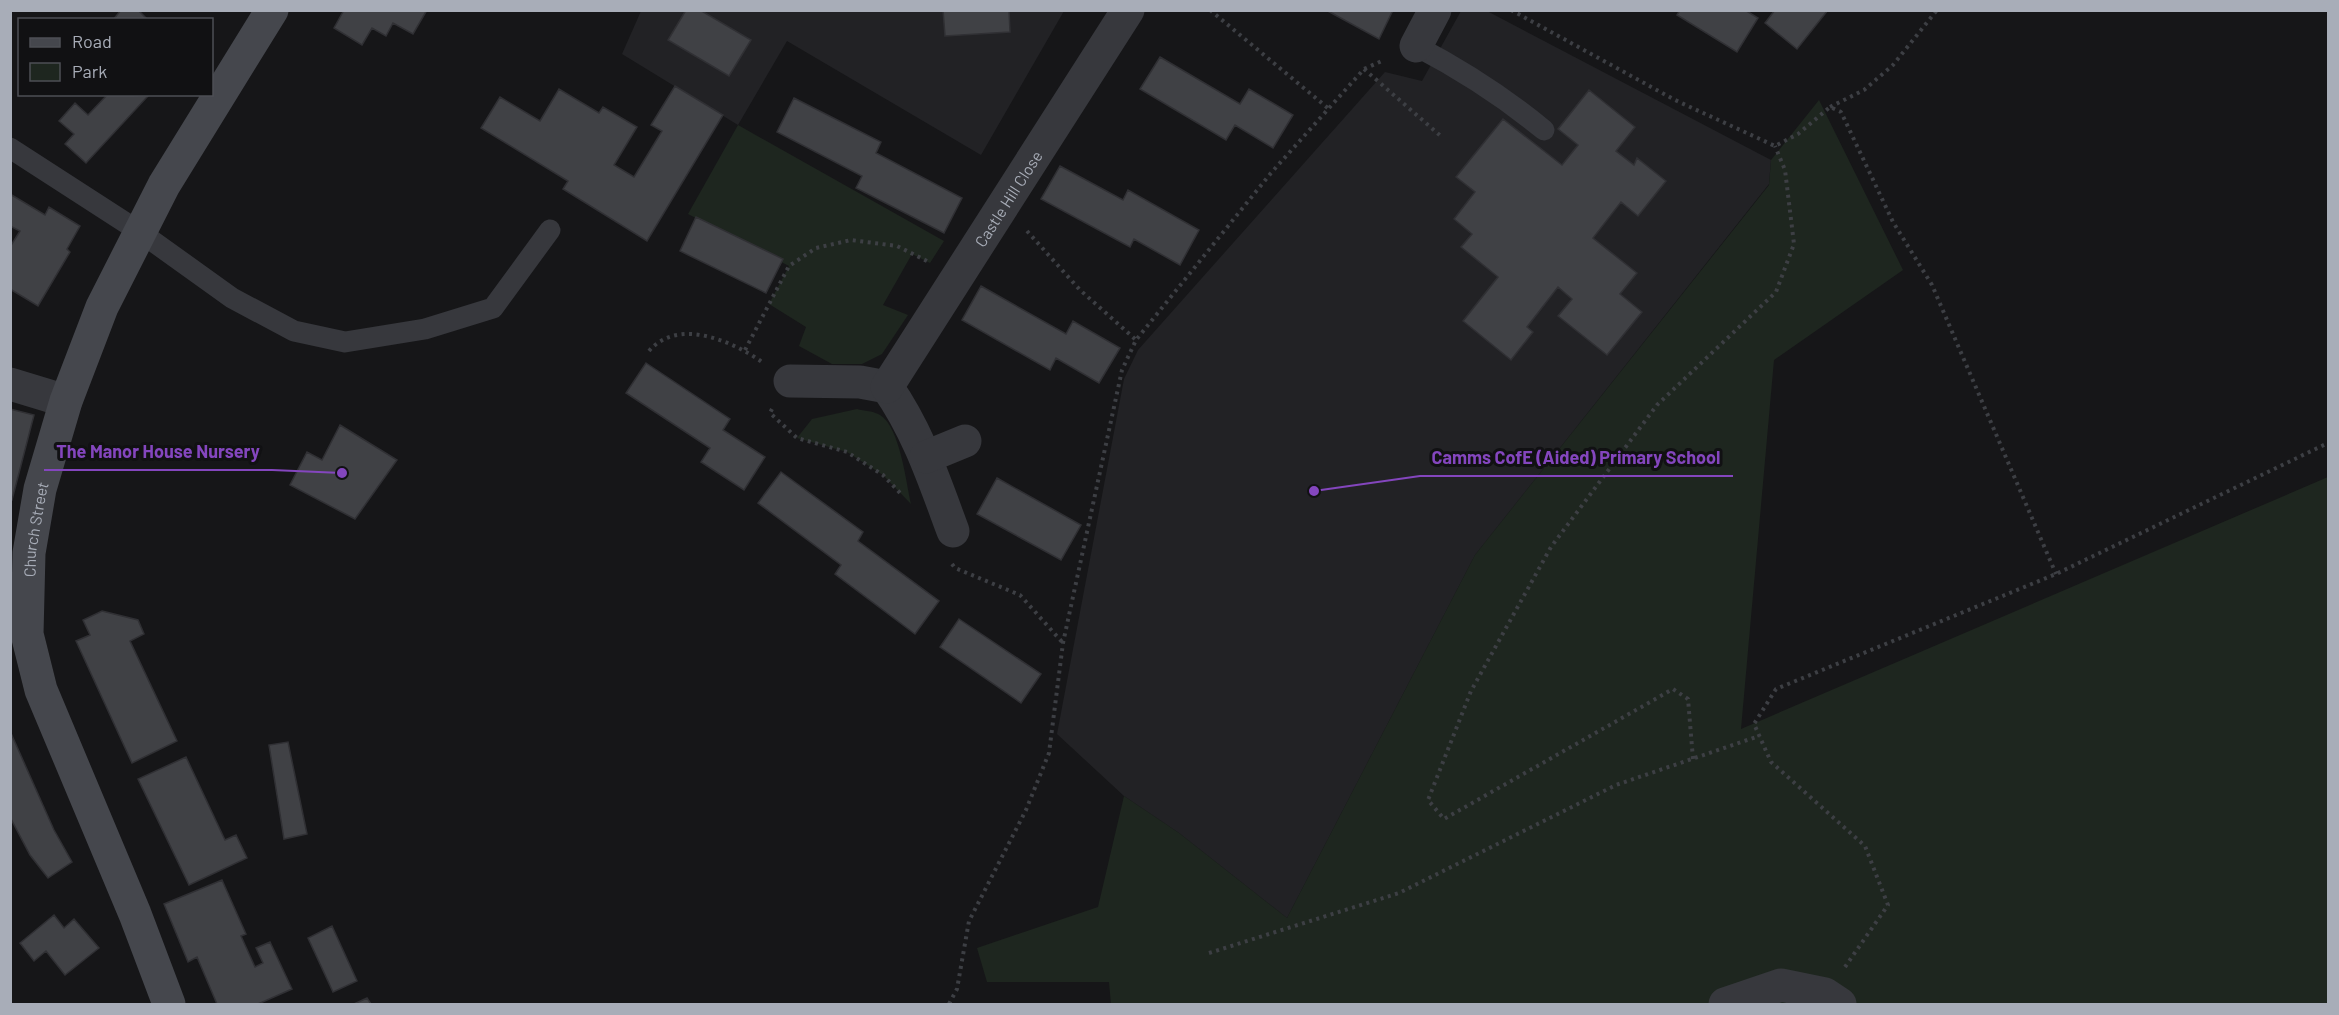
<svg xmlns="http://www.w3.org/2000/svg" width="2339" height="1015" font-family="Barlow,sans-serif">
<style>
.built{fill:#222225}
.green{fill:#1e261f}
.building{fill:#404145;stroke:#303034;stroke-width:1.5}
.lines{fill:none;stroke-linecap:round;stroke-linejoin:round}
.path{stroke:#3d3f44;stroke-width:4;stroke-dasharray:3 4.5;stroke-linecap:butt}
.service{stroke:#37383d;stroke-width:21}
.minor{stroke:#37383d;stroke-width:33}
.secondary{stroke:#45474d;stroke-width:33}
.labels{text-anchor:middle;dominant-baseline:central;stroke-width:6;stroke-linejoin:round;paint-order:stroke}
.street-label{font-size:16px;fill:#a8adb8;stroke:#111113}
.leader{fill:none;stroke:#8446be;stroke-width:2}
.callout-dot{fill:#8446be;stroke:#111113;stroke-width:2}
.callout-label{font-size:18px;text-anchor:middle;font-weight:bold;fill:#8446be;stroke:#111113;stroke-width:6;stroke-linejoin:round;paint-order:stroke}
</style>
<rect width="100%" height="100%" fill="#161618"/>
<!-- built -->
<path class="built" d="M641 11H1064L981 155 787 41 738 125 622 54Z
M1461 11H1487L1771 160 1769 184 1475 555 1287 918 1179 833 1124 796 1057 734 1124 379 1138 350 1385 72 1422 81Z"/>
<!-- green -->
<path class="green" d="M1819 100 1903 270 1774 360 1741 729 2328 477V1004H1111L1109 982H987L977 948 1098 907 1124 796 1179 833 1287 918 1475 555 1769 185 1771 160Z
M738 125 944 241 930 263 912 254 883 305 908 315 882 354 862 364H832L799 346 806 327 769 304 789 266 688 214Z
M857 409C864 411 874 411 880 415 900 427 906 482 911 504L883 475 847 452 797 438 812 419Z"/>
<!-- building -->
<path class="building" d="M121 10H138L148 20H113Z
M344 10H427L413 34 393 23 386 36 372 28 362 45 334 28Z
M686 10H700L751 40 729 76 668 40Z
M943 10H1009L1010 32 945 36Z
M1326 10H1393L1379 39Z
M1680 10H1745L1758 18 1737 52 1677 15Z
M1775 10H1828L1797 49 1765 23Z
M1160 57 1240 104 1249 89 1293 115 1273 148 1235 125 1226 140 1140 89Z
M675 86 723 115 647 241 563 189 568 181 481 128 500 97 540 121 559 89 599 113 603 107 637 127 614 165 634 177 662 131 651 125Z
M1589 90 1635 127 1616 151 1634 165 1637 158 1666 181 1638 216 1621 202 1593 238 1637 273 1620 294 1642 312 1607 355 1558 316 1572 299 1558 287 1527 327 1533 332 1511 360 1463 321 1498 277 1461 247 1472 234 1454 219 1475 192 1456 177 1503 119 1562 165 1578 145 1558 129Z
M108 94 148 96 86 163 65 144 74 134 59 121 75 103 88 115Z
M794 98 881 142 876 153 962 198 944 233 856 188 862 176 777 132Z
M1060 166 1123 200 1128 190 1199 230 1180 265 1134 239 1130 247 1041 199Z
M10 194 45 215 49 207 80 226 67 249 70 252 38 306 10 289V247L20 231 10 226Z
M696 217 783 259 766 293 680 251Z
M981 286 1066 334 1073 321 1120 348 1099 383 1056 358 1050 370 962 320Z
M646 363 730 419 723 430 765 457 744 490 701 462 710 448 626 393Z
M10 409 34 415 12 500 10 499Z
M340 425 397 460 355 519 290 485 307 452 322 460Z
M781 472 863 532 858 541 939 601 915 634 835 574 841 565 758 503Z
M997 478 1081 525 1061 560 977 514Z
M102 611 138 620 144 634 130 641 177 741 132 763 76 641 90 635 83 620Z
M959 619 1041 674 1021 703 940 647Z
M10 731 54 830 72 862 48 878 30 855 10 817Z
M288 742 307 834 284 839 269 745Z
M186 757 225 840 236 835 247 858 189 885 138 779Z
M222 880 246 934 241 936 255 967 263 963 256 948 270 942 292 989 258 1004H217L197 957 188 962 164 904Z
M54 915 64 928 74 919 99 948 65 975 46 951 34 961 20 943Z
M332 926 357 981 333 992 308 938Z
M367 998 371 1004H354Z"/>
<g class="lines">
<!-- path -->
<path class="path" d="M1210 10 1329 109
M1511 10 1675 100 1775 146 1798 134 1830 107 1841 112 1893 222 1932 285 2056 574
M1364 69 1443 138
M1830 107 1864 90 1893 65 1937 10
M1027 231 1080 290 1136 340
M745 350 789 266 816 248 851 240 897 246 927 261
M649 351C678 317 732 341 762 362
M772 409 770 413 797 438 847 452 883 475 902 495
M952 564 955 568 1020 595 1063 643
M1693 759 1688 699 1673 689 1444 819 1428 800 1471 691 1551 547 1657 405 1776 292 1794 244 1785 170 1775 146
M1209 953 1399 893 1616 785 1759 736
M1845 967 1888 905 1865 846 1771 762 1754 724 1776 689 2056 574 2328 443
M949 1004 957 989 969 921 1026 810 1049 753 1063 643 1122 370 1136 340 1271 173 1364 69 1384 60"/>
<!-- service -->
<path class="service" d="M1416 46C1462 70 1504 97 1544 130
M10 148 140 232 232 298 294 331 345 342 425 329 493 308 550 230"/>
<!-- minor -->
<g class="minor">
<path d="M1416 46 1435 10"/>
<path d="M790 381 860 382 887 387C918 431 934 480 953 531"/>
<path d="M10 384 66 401"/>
<path id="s1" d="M887 387 1128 10"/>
<path d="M926 457 965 441"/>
<path d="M1725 1004 1781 985 1825 994 1840 1004"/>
</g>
<!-- secondary -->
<path class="secondary" id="s2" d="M169 1004 135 914 41 690 27 634 29 553 40 489 66 401 102 307 164 185 272 10"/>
</g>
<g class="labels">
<!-- street labels -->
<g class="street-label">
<text stroke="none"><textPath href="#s1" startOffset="224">Castle Hill Close</textPath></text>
<text stroke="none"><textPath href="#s2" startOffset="502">Church Street</textPath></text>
</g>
</g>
<!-- callouts -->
<path class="leader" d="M342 473L272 470H44M1314 491L1420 476H1733"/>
<g class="callout-dot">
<circle cx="342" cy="473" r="6"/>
<circle cx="1314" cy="491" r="6"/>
</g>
<g class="callout-label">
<text x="158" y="458">The Manor House Nursery</text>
<text x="1576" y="464">Camms CofE (Aided) Primary School</text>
</g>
<!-- border -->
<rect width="2339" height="1015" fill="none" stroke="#a8adb8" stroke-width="24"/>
<!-- legend -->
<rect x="18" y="18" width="195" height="78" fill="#111113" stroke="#4d4f55" stroke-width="1.5"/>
<rect x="30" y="38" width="30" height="9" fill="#45474d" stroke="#4d4f55" stroke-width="1.5"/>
<text x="72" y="48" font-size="18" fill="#a8adb8">Road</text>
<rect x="30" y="63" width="30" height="18" fill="#1e261f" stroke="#4d4f55" stroke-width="1.5"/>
<text x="72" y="78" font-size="18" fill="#a8adb8">Park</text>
</svg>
